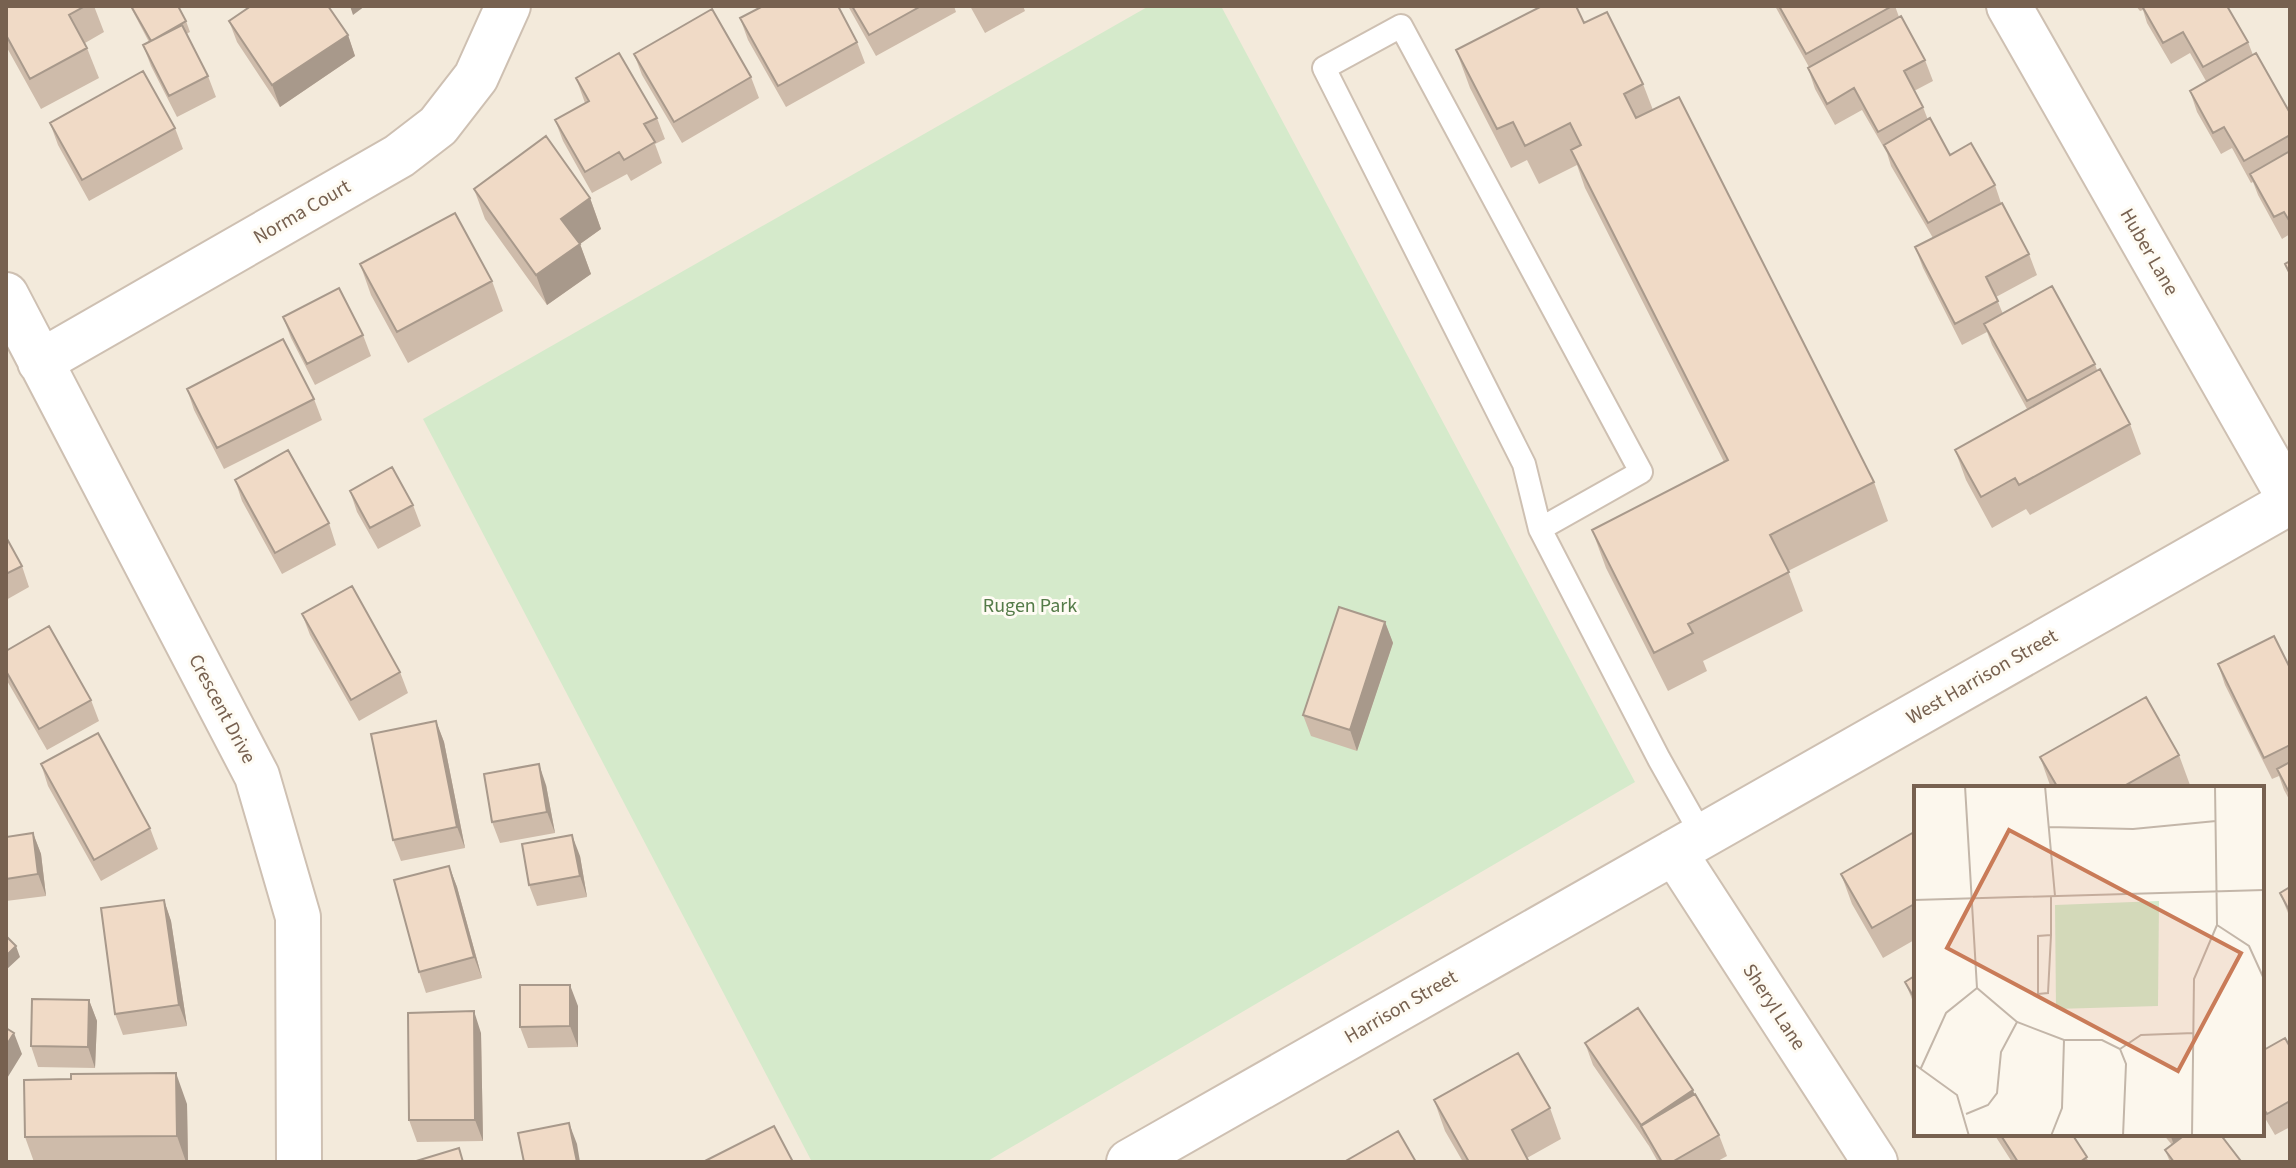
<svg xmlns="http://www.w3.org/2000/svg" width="2296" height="1168" font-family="'Source Sans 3',sans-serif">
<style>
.residential{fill:#f3eadb;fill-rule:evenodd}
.green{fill:#d5eacb}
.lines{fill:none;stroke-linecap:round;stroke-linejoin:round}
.lane-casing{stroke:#cec0b2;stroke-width:26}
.street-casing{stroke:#cec0b2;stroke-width:48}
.lane{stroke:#fff;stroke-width:22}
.street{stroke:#fff;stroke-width:44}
.wall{fill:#cebbaa}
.shaded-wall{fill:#a8998b}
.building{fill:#f0dac6;stroke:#a8998b;stroke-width:2}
.labels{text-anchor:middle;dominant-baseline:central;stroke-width:6;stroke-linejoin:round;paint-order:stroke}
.street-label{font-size:20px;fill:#776150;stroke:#fefbf3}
.park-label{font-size:20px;fill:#547b48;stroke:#fefbf3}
.inset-road{fill:none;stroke:#c3b6a9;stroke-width:2}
.view{fill:#c97b58;fill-opacity:0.15;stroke:#c97b58;stroke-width:4}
.inset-edge{fill:none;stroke:#776150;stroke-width:4}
</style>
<rect width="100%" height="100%" fill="#fcf7ed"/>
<!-- residential -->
<path class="residential" d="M6 6H2290V1162H6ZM1916 788H2262V1134H1916Z"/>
<!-- green -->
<path class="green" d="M1149 6H1221L1635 782 986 1162H812L423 419Z"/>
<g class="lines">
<!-- lane casing -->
<g class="lane-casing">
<path id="lane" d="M1540 529 1641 472 1401 26 1324 68 1524 464 1540 529 1659 759 1703 837"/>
</g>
<!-- street casing -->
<g class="street-casing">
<path id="street" d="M2009 6 2290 499
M6 295 257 776 298 917 299 1162
M40 362 399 156 438 126 476 77 508 6
M1674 852 1875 1162
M1129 1162 2290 502"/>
</g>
<!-- lane -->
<use href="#lane" class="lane"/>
<!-- street -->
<use href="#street" class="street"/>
</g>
<!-- wall -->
<path class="wall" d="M6 6H94L104 32 85 43 99 78 41 109 6 46Z
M130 6H178L186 21 190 32 186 34 208 76 216 97 177 117 151 66 143 45 149 42Z
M848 6H954L956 12 876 56Z
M970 6H1023L1025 11 985 33Z
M1775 6H1895L1899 17 1925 60 1933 81 1914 91 1923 107 1928 120 1950 155 1995 185 2001 203 2029 254 2037 275 1996 297 2003 314 2095 364 2097 370 2130 424 2141 454 2030 515 2026 509 1992 528 1966 480 1955 450 2027 409 1992 345 1987 332 1962 345 1923 268 1915 247 1933 238 1891 166 1887 153 1862 110 1835 125 1815 89 1808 68 1809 67Z
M2136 6H2227L2248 42 2253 55 2290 113V234L2282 239 2258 195 2253 182 2251 183 2232 148 2221 154 2197 112 2190 91 2206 81 2190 53 2171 64 2147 23 2143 10 2140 11Z
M740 18 857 42 865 63 786 107 748 40Z
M229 21 348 35 355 56 280 107 237 42Z
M1584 23 1643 84 1653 110 1874 482 1888 521 1788 571 1803 611 1703 661 1707 671 1668 691 1606 568 1592 530 1724 462 1585 188 1577 165 1539 184 1527 160 1511 168 1470 88 1456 50Z
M634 54 751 77 759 98 682 143 642 75Z
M576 78 657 118 665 139 655 144 662 163 631 181 627 174 592 193 563 141 555 120 585 103Z
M50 123 175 128 183 149 89 201 58 145Z
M474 189 590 198 601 229 580 244 591 274 547 305 485 219Z
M360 264 492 281 503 311 408 363 371 295Z
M283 317 363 335 371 356 315 385 291 338Z
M187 389 314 399 322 420 224 469 194 410Z
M235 480 329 523 336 545 282 574 242 501Z
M350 491 413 505 421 526 378 549 357 512Z
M6 537 22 566 29 587 6 600Z
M302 614 400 672 408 693 359 721 310 635Z
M1385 622 1393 643 1357 751 1311 736 1303 715Z
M6 651 91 700 99 721 47 750 6 679Z
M2218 664 2290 668V801L2284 790 2279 776 2272 779 2225 685Z
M436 721 444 742 465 848 401 861 393 840Z
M2179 755 2190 785 2186 788H2051L2040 757Z
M41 764 150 828 158 849 101 881 48 786Z
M546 785 555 833 500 843 492 822Z
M1916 831V939L1883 958 1852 904 1841 874Z
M33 833 41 854 46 896 6 901V837Z
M580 856 587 897 537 906 529 885Z
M449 866 457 887 482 978 426 993 419 972Z
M2290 887V918L2280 893Z
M164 900 171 921 187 1026 123 1035 115 1014Z
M1916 975V1009L1905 982Z
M89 1000 97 1021 95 1068 38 1067 31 1046Z
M578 1006V1047L528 1048 520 1027Z
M481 1033 483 1141 417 1142 409 1120Z
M1585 1043 1694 1095 1719 1135 1727 1156 1716 1162H1658L1649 1146 1593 1065Z
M2290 1047V1127L2275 1135 2262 1113V1051Z
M1434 1100 1550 1108 1561 1139 1527 1158 1529 1162H1463L1445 1131Z
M187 1104 188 1162H34L25 1137Z
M1994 1134H2072L2089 1162H2012Z
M2163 1134H2220L2240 1162H2170L2165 1150 2172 1145Z"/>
<!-- shaded-wall -->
<path class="shaded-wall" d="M350 6H365L353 15Z
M348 35 355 56 280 107 272 85Z
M590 198 601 229 580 244 591 274 547 305 536 275 561 219Z
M1385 622 1393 643 1357 751 1350 730Z
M436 721 444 742 465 848 457 827Z
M539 764 546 785 555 833 547 812Z
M33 833 41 854 46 896 38 874Z
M572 835 580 856 587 897 580 876Z
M449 866 457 887 482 978 474 957Z
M164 900 171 921 187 1026 179 1005Z
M16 946 20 957 6 970V956Z
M570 985 578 1006V1047L570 1026Z
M89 1000 97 1021 95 1068 88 1047Z
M474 1011 481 1033 483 1141 475 1120Z
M14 1033 22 1054 6 1080V1046Z
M176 1073 187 1104 188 1162H186L177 1136Z
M1693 1090 1700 1111 1641 1126 1648 1146 1641 1125Z
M569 1123 577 1144 580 1162H577Z
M2170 1134H2197L2176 1151Z"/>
<!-- building -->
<path class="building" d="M6 6H85L69 15 87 48 30 79 6 35Z
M131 6H178L186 21 151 41Z
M251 6H328L348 35 272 85 229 21Z
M763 6H838L857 42 778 86 740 18Z
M852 6H921L869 35Z
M1542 6H1576L1584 23 1607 12 1643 84 1624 94 1636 118 1679 97 1874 482 1770 535 1789 572 1688 624 1693 633 1654 653 1592 530 1728 460 1571 150 1581 145 1570 123 1525 146 1513 122 1497 129 1456 50Z
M1779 6H1892L1806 54Z
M2142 6H2227L2248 42 2203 67 2183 32 2163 43Z
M712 9 751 77 674 122 634 54Z
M1901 16 1925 60 1904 71 1923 107 1878 132 1854 88 1827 104 1808 68Z
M182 25 208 76 169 96 143 45Z
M619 53 657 118 644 124 655 142 624 160 619 152 585 172 555 120 589 101 576 78Z
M2256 53 2290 113V135L2244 161 2224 127 2213 133 2190 91Z
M143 71 175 128 82 180 50 123Z
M1930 118 1950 155 1971 143 1995 185 1928 223 1884 145Z
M546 136 590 198 561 219 580 244 536 275 474 189Z
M2290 151V222L2284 212 2274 217 2250 174Z
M2002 203 2029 254 1986 277 1998 301 1955 324 1915 247Z
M455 213 492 281 397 332 360 264Z
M2290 261V274L2285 264Z
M2052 286 2095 364 2027 401 1984 324Z
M339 288 363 335 307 364 283 317Z
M283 339 314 399 217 448 187 389Z
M2100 369 2130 424 2019 485 2015 478 1981 497 1955 450Z
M288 450 329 523 275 553 235 480Z
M392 467 413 505 370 528 350 491Z
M6 537 22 566 6 574Z
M352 586 400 672 351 700 302 614Z
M1339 607 1385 622 1350 730 1303 715Z
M49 626 91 700 39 729 6 671V651Z
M2274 636 2290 668V745L2264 758 2218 664Z
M2146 697 2179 755 2126 785 2127 788H2058L2040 757Z
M436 721 457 827 393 840 371 734Z
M98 733 150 828 94 860 41 764Z
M2290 762V794L2277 769Z
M539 764 547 812 492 822 484 774Z
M1916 831V903L1872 928 1841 874Z
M33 833 38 874 6 879V837Z
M572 835 580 876 529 885 522 844Z
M449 866 474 957 419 972 394 880Z
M2290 887V912L2280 893Z
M164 900 179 1005 115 1014 101 908Z
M6 936 16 946 6 956Z
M1916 975V1001L1905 982Z
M520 985H570V1026L520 1027Z
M32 999 89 1000 88 1047 31 1046Z
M1638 1008 1693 1090 1641 1125 1585 1043Z
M474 1011 475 1120H409L408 1013Z
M6 1028 14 1033 6 1046Z
M2285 1038 2290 1047V1101L2267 1114 2262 1106V1051Z
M1518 1053 1550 1108 1512 1130 1529 1162H1469L1434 1100Z
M176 1073 177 1136 25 1137 24 1080 71 1079V1074Z
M1695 1094 1719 1135 1672 1162H1662L1641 1126Z
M569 1123 577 1162H524L518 1133Z
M774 1126 793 1162H703Z
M1398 1131 1416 1162H1344Z
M2000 1134H2072L2087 1157 2080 1162H2018Z
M2186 1134H2220L2240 1160 2238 1162H2174L2165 1150Z
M459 1148 463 1162H413Z"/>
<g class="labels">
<!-- street labels -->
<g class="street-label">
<text transform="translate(302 212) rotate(-30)">Norma Court</text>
<text transform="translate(2149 252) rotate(60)">Huber Lane</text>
<text transform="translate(1982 677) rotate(-30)">West Harrison Street</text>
<text transform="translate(222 709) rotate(62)">Crescent Drive</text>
<text transform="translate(1401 1007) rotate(-30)">Harrison Street</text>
<text transform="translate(1774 1007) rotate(57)">Sheryl Lane</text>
</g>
<!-- park labels -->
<g class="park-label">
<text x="1030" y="606">Rugen Park</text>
</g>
</g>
<!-- overview -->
<g transform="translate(1914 786)">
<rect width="350" height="350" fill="#fcf7ed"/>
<path d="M245 115 244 220 142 223 141 119Z" fill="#d5eacb"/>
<path class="inset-road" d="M51 0 63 202 103 236 150 254H188L206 263 212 278 209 350M131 0 141 110M135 41 219 43 302 35M0 114 350 104M303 139 335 160 350 193M137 149 124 150V208L134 207 137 149V110M206 263 227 249 280 247M0 278 43 309 55 350M7 282 32 227 63 202M52 328 74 319 83 307 87 266 103 236M137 350 148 322 150 254M278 350 280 193 303 139 301 0M350 350V286"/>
<path class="view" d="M95 44 327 167 264 285 33 162Z"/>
<rect width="350" height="350" class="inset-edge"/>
</g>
<!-- border -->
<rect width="2296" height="1168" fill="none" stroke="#776150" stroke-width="16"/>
</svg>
